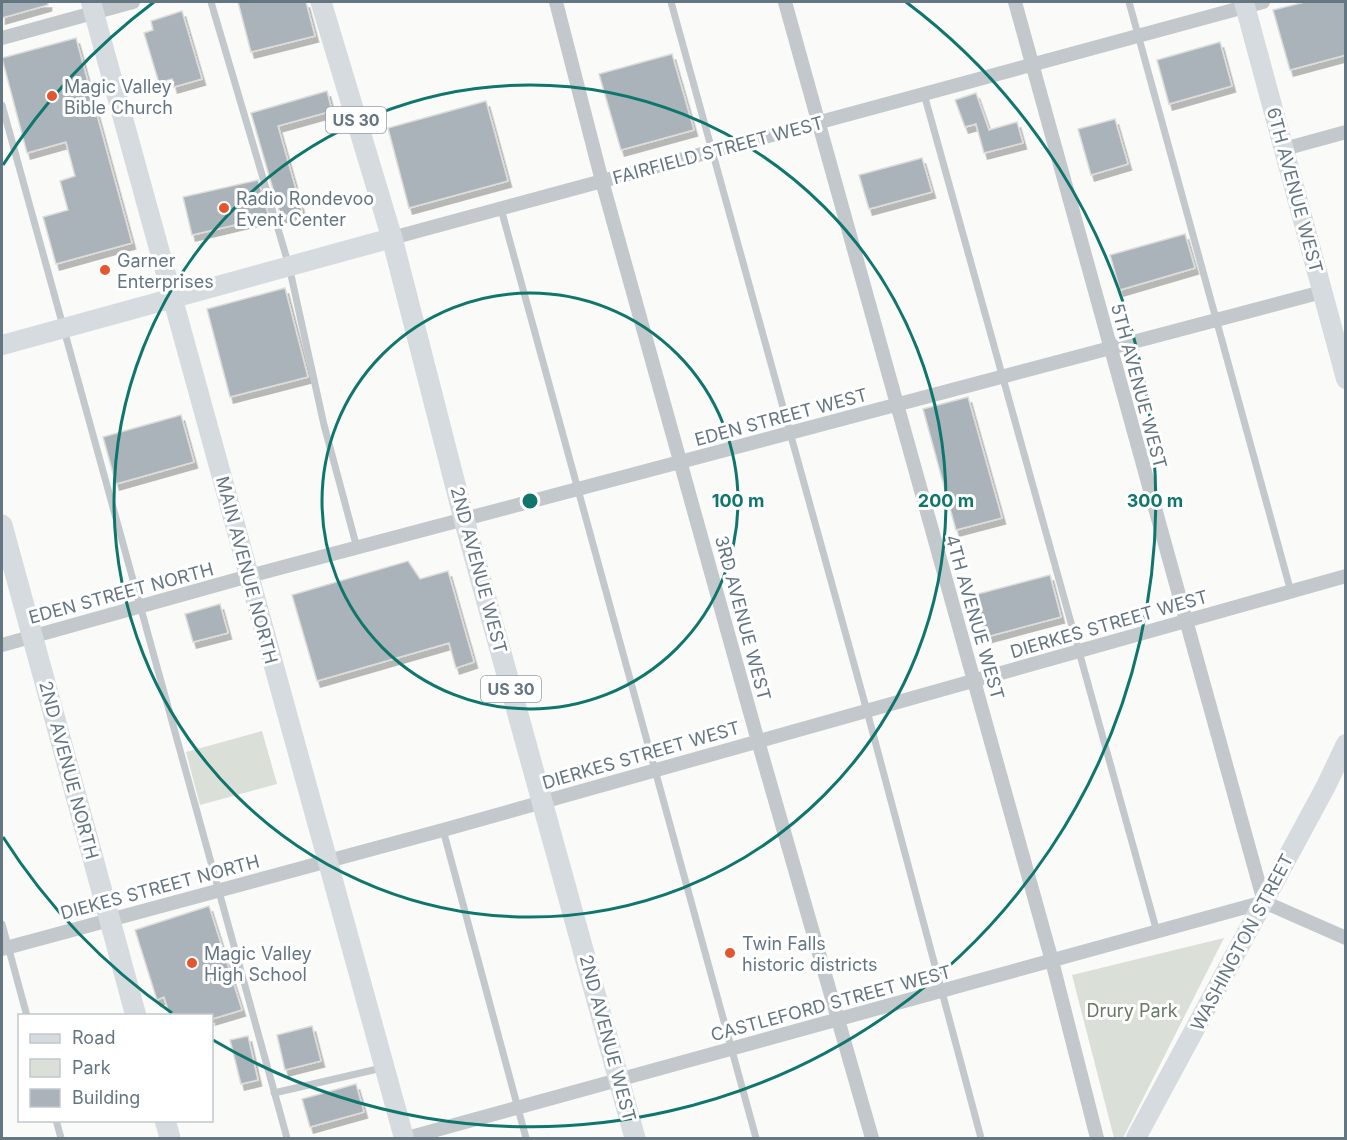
<svg xmlns="http://www.w3.org/2000/svg" width="1347" height="1140" font-family="Inter,sans-serif">
<style>
.green{fill:#dadfd7}
.building{fill:#aab3b9;stroke:#dcdcda;stroke-width:1.5;filter:url(#shadow)}
.lines{fill:none;stroke-linecap:round;stroke-linejoin:round}
.lane{stroke:#c3c8cc;stroke-width:7}
.street{stroke:#c3c8cc;stroke-width:14}
.secondary{stroke:#d6dbdf;stroke-width:20}
.primary{stroke:#d6dbdf;stroke-width:21}
.ring{fill:none;stroke:#0f766e;stroke-width:3}
.poi-dot{fill:#e4572e;stroke:#fff;stroke-width:2}
.labels{text-anchor:middle;dominant-baseline:central;stroke-width:6;stroke-linejoin:round;paint-order:stroke}
.shield{fill:#fff;stroke:#939fa8;stroke-width:1.5}
.shield-label{font-size:16px;font-weight:bold;fill:#657683}
.poi-label{font-size:18px;fill:#657683;stroke:#fff;text-anchor:start}
.street-label{font-size:18px;fill:#657683;stroke:#fff}
.park-label{font-size:18px;fill:#687a64;stroke:#fff}
.centre{fill:#0f766e;stroke:#fff;stroke-width:3}
.ring-label{font-size:18px;text-anchor:middle;font-weight:bold;fill:#0f766e;stroke:#fff;stroke-width:6;stroke-linejoin:round;paint-order:stroke}
</style>
<defs>
<filter id="shadow"><feDropShadow dx="3.5" dy="6" stdDeviation="0" flood-color="#0004"/></filter>
</defs>
<rect width="100%" height="100%" fill="#fafaf8"/>
<!-- green -->
<path class="green" d="M262 731 277 784 200 805 186 752Z
M1224 938 1123 1138H1114L1072 975Z"/>
<!-- building -->
<path class="building" d="M2 2H48V5L2 18Z
M238 2H306L315 36 251 52Z
M1305 2H1346V55L1290 70 1273 10Z
M182 11 202 79 174 87 172 79 159 83 144 33 153 30 151 21Z
M76 38 132 243 56 264 43 217 68 210 60 181 75 176 66 142 27 153 2 58Z
M1220 42 1232 86 1169 104 1157 60Z
M672 54 694 130 621 150 599 74Z
M327 91 332 111 278 126 302 211 281 217 251 113Z
M976 93 989 130 1017 122 1023 143 984 153 976 124 965 127 955 100Z
M486 101 508 181 409 208 388 128Z
M1115 119 1128 164 1091 175 1078 129Z
M922 158 932 192 869 209 859 175Z
M258 180 269 217 192 235 183 197Z
M1185 234 1195 268 1120 290 1110 255Z
M285 288 308 377 230 397 207 309Z
M968 397 1002 518 956 530 923 409Z
M181 415 194 462 116 484 103 437Z
M408 561 420 579 448 571 474 662 456 668 449 643 317 681 292 595Z
M1050 575 1061 617 986 637 974 595Z
M220 604 228 633 193 642 185 614Z
M209 906 242 1010 212 1019V1016H170L164 997 157 1000 135 930Z
M312 1026 321 1061 285 1070 277 1035Z
M248 1036 258 1080 241 1084 230 1040Z
M356 1084 364 1112 310 1127 302 1099Z"/>
<g class="lines">
<!-- lane -->
<path class="lane" d="M211 2 289 266 324 425 357 548
M671 2 867 711 981 1138
M1129 2 1291 592
M924 94 1157 932
M2 105 287 1138
M501 209 756 1138
M443 830 526 1138
M2 924 27 1016
M274 1093 382 1068
M56 1120 61 1138"/>
<!-- street -->
<path class="street" d="M556 2 602 181 758 741 872 1138
M785 2 1052 961 1097 1138
M1015 2 1264 902 1346 938
M2 38 133 2
M1284 149 1346 132
M392 238 1263 2
M2 645 249 576 1322 292
M2 949 443 830 1346 576
M407 1138 1264 902"/>
<!-- secondary -->
<path class="secondary" d="M91 2 404 1138
M1244 2 1346 379
M2 345 392 238
M1136 1138 1326 786 1346 744"/>
<!-- primary -->
<path class="primary" d="M321 2 392 238 464 519 635 1138
M2 525 136 1016
M165 1120 170 1138"/>
</g>
<!-- distance rings -->
<g class="ring">
<circle cx="530" cy="501" r="208"/>
<circle cx="530" cy="501" r="416"/>
<path d="M172 1013A625 625 0 0 1 3 837M3 165A625 625 0 0 1 154 2M906 2A625 625 0 0 1 213 1040"/>
</g>
<!-- markers -->
<g class="poi-dot">
<circle cx="52" cy="96" r="6"/>
<circle cx="224" cy="208" r="6"/>
<circle cx="105" cy="270" r="6"/>
<circle cx="730" cy="953" r="6"/>
<circle cx="192" cy="963" r="6"/>
</g>
<g class="labels">
<!-- shield labels -->
<g class="shield">
<rect x="326" y="107" width="60" height="26" rx="4.5"/>
<rect x="481" y="676" width="60" height="26" rx="4.5"/>
</g>
<g class="shield-label">
<text x="356" y="120">US 30</text>
<text x="511" y="689">US 30</text>
</g>
<!-- poi labels -->
<g class="poi-label">
<text x="64" y="86">Magic Valley<tspan x="64" dy="21">Bible Church</tspan></text>
<text x="236" y="198">Radio Rondevoo<tspan x="236" dy="21">Event Center</tspan></text>
<text x="117" y="260">Garner<tspan x="117" dy="21">Enterprises</tspan></text>
<text x="742" y="943">Twin Falls<tspan x="742" dy="21">historic districts</tspan></text>
<text x="204" y="953">Magic Valley<tspan x="204" dy="21">High School</tspan></text>
</g>
<!-- street labels -->
<g class="street-label">
<text transform="translate(718 150) rotate(-15)">FAIRFIELD STREET WEST</text>
<text transform="translate(1295 190) rotate(75)">6TH AVENUE WEST</text>
<text transform="translate(1139 386) rotate(75)">5TH AVENUE WEST</text>
<text transform="translate(781 417) rotate(-15)">EDEN STREET WEST</text>
<text transform="translate(247 570) rotate(75)">MAIN AVENUE NORTH</text>
<text transform="translate(479 570) rotate(75)">2ND AVENUE WEST</text>
<text transform="translate(121 593) rotate(-15)">EDEN STREET NORTH</text>
<text transform="translate(975 617) rotate(74)">4TH AVENUE WEST</text>
<text transform="translate(743 618) rotate(75)">3RD AVENUE WEST</text>
<text transform="translate(1109 624) rotate(-16)">DIERKES STREET WEST</text>
<text transform="translate(641 755) rotate(-16)">DIERKES STREET WEST</text>
<text transform="translate(69 770) rotate(75)">2ND AVENUE NORTH</text>
<text transform="translate(160 887) rotate(-15)">DIEKES STREET NORTH</text>
<text transform="translate(1242 942) rotate(-62)">WASHINGTON STREET</text>
<text transform="translate(831 1003) rotate(-15)">CASTLEFORD STREET WEST</text>
<text transform="translate(608 1038) rotate(75)">2ND AVENUE WEST</text>
</g>
<!-- park labels -->
<g class="park-label">
<text x="1132" y="1010">Drury Park</text>
</g>
</g>
<circle cx="530" cy="501" r="9" class="centre"/>
<g class="ring-label">
<text x="738" y="507">100 m</text>
<text x="946" y="507">200 m</text>
<text x="1155" y="507">300 m</text>
</g>
<!-- border -->
<rect width="1347" height="1140" fill="none" stroke="#657683" stroke-width="6"/>
<!-- legend -->
<rect x="18" y="1014" width="195" height="108" fill="#ffffff" stroke="#c1c8cd" stroke-width="1.5"/>
<rect x="30" y="1034" width="30" height="9" fill="#d6dbdf" stroke="#c1c8cd" stroke-width="1.5"/>
<text x="72" y="1044" font-size="18" fill="#657683">Road</text>
<rect x="30" y="1059" width="30" height="18" fill="#dadfd7" stroke="#c1c8cd" stroke-width="1.5"/>
<text x="72" y="1074" font-size="18" fill="#657683">Park</text>
<rect x="30" y="1089" width="30" height="18" fill="#aab3b9" stroke="#c1c8cd" stroke-width="1.5"/>
<text x="72" y="1104" font-size="18" fill="#657683">Building</text>
</svg>
